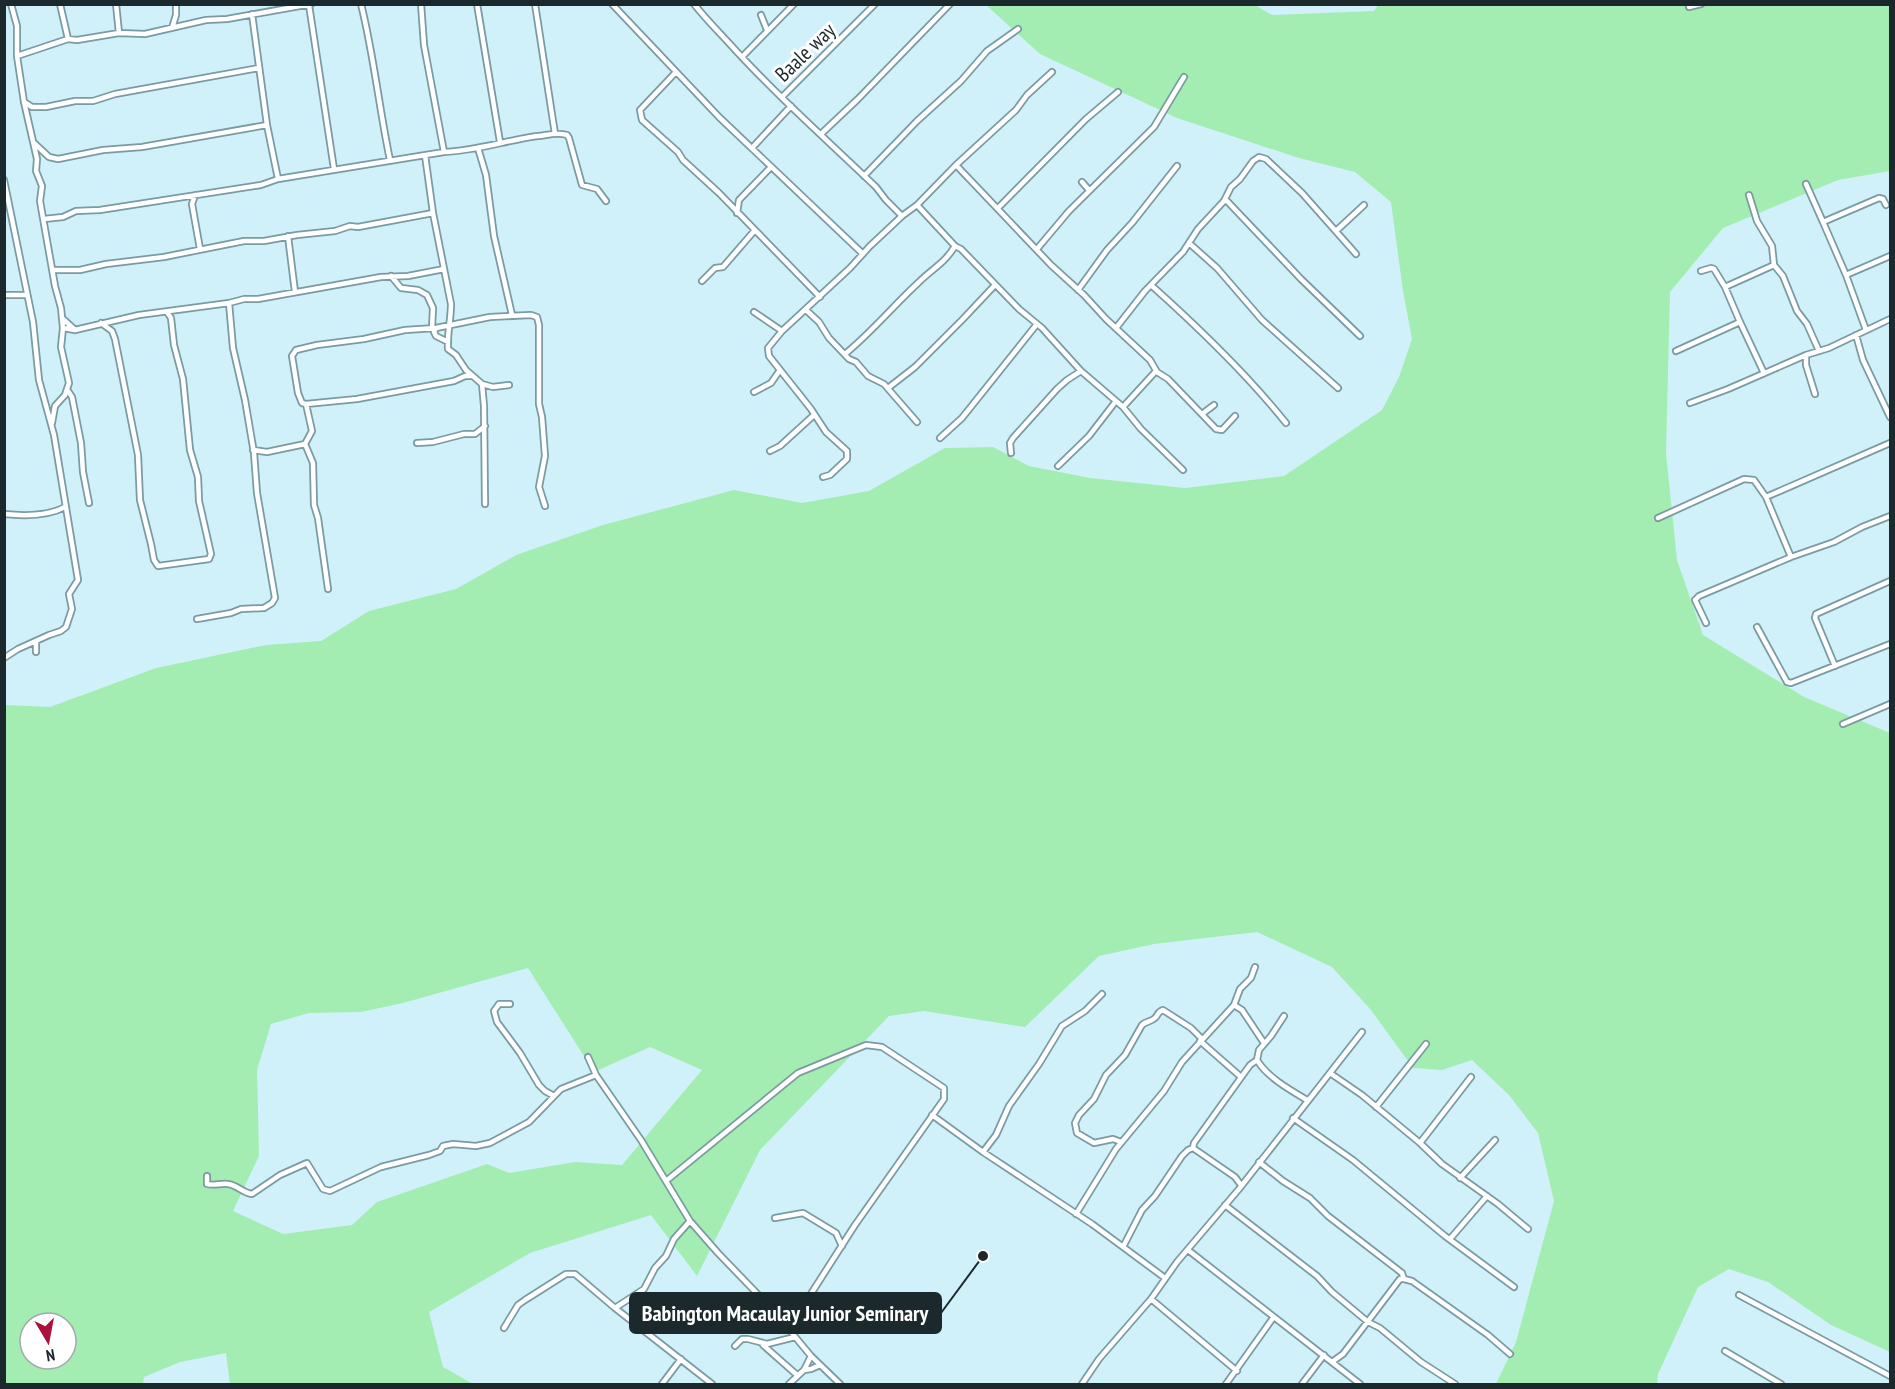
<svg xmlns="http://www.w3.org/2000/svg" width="1895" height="1389" font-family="'PT Sans Narrow',sans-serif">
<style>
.green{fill:#a4edb2;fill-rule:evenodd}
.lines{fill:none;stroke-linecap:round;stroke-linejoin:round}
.street-casing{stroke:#7b9aa1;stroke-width:8}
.street{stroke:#fff;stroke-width:4.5}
.labels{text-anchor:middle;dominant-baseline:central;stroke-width:6;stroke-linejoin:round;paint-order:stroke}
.street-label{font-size:21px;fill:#1c292c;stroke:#fff}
.leader{fill:none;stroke:#1c292c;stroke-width:2}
.callout-dot{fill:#1c292c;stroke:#fff;stroke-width:2}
.callout{fill:#1c292c;stroke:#1c292c;stroke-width:2}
.callout-label{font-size:22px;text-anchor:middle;font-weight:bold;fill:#fff}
</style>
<rect width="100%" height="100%" fill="#d0f1f9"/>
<!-- green -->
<path class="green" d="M1253 4 1272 15 1374 11 1379 4 1890 5V171L1838 180 1723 228 1670 292 1666 453 1677 560 1703 635 1804 697 1890 733V1352L1831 1325 1768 1282 1729 1269 1698 1287 1658 1374 1657 1384H1496L1516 1342 1554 1201 1538 1133 1509 1095 1472 1060 1442 1070 1413 1068 1371 1010 1332 967 1257 932 1154 944 1099 956 1025 1027 924 1011 889 1016 760 1150 697 1276 651 1215 530 1253 429 1312 443 1367 473 1384H230L226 1353 180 1362 144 1377 143 1384H5V705L50 707 156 668 266 645 321 641 369 611 456 589 516 555 603 525 734 490 802 503 869 491 945 448 993 447 1029 466 1090 478 1185 488 1284 476 1382 410 1399 377 1412 339 1403 291 1391 202 1355 172 1299 158 1177 118 1040 54 986 5ZM528 968 594 1072 650 1047 702 1070 622 1165 575 1162 509 1173 487 1164 377 1202 352 1225 283 1234 233 1211 259 1156 257 1070 271 1024 309 1013 361 1012 403 1003ZM30 1323H66V1359H30Z"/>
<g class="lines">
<!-- street casing -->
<g class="street-casing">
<path id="street" d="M11 4 17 26V56L24 102 37 159 36 171 42 186 40 201 55 286 61 308 63 328 61 347 69 383 65 395 55 406 52 423
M60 4 68 39
M116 4 119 33
M361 4C374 56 379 108 390 160
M421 4 424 45 444 152
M477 4 500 142
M535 4 555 134
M612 4 719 117 863 254
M694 4C705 18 716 29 728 42 774 93 826 139 876 187L886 200 902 216
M309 5 334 169
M1689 7 1701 4
M252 14 267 125 278 179
M761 15 767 30
M172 28 176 15V4
M17 56 68 39 77 40 119 33 145 34 206 20 227 19 311 4
M742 57 794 4
M676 72 640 110 642 120 678 152 683 160 719 193 820 297
M782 97 875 4
M24 102 32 107H46L75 101H93L115 94 259 68
M821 134 858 99 950 4
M34 143 49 157 58 159 103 150 142 147 267 125
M478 148 486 175 494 236 512 315
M752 148 791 106
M425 155 433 213 451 304C451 320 447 333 448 349L456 355 466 370 482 384 493 387 509 385
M956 165 1051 265 1084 295 1106 319 1150 360 1157 372 1168 379 1216 429 1222 430 1235 416
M864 176 917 121 961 81 987 51 1018 29
M4 180 33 322 39 380 54 435 78 580 69 594 72 609 66 627 61 631 49 635 18 649 4 658
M1082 182 1089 190
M1806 184 1823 222
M195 195 192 204 200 249
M1749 195 1757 221 1772 246 1774 265 1783 276 1797 311 1807 324 1819 351
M1224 201H1227L1301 279 1360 336
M917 205 955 246 961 249 1019 309 1042 328 1081 371 1123 407 1141 429 1183 470
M998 208 1086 119 1118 92
M737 213 739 200 771 167
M44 219 63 217 76 211 100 210 261 185 278 179 444 152C476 151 507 140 538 136 548 135 557 132 567 135L569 138 582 185 597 189 606 201
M1336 231 1364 205
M288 236 295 292
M1189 243 1217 268 1262 320 1338 388
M1037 249 1069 211 1154 127 1184 77
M53 270H80L106 264 164 257 244 241H264L297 235 335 231 350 226 358 227 433 213
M1701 271 1711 268 1714 269 1725 287 1740 322
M1846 275 1890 256
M391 276 401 288 418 290 427 295 433 308 432 328
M702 281 715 268 723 267 755 230
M1151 285C1199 328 1246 373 1286 423
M1725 287 1774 265
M1078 290 1107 250 1132 223 1177 166
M4 295H27
M806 310 819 322 829 338 849 359 856 362 868 376 884 384 917 422
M754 312 782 331
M62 318 75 330
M101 323 112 331 115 339 138 455 140 500 151 544 154 560 158 566 209 559 211 554 199 501 198 477 190 450 183 379 174 345 171 318 167 312
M63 328 75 330 139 315 229 303 244 299H258L381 277 408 276 444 269
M436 328 434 332 436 336 448 342
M1116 328 1145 291 1183 252 1198 229 1224 201 1231 187 1240 179 1253 161 1259 157 1266 159 1302 193 1356 254
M1866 330 1846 275 1823 222 1879 198 1883 199 1886 205
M1856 335 1863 360 1890 417
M1676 351 1740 322 1764 373
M845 354C872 332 894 305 919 282 933 268 944 264 955 246
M1806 355V365L1815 394
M482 384 484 406 485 504
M888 388 915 367 963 319 995 285
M68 391 72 397 81 443 83 472 89 503
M754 392 771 383 780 370
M1690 403 1728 389 1806 355 1829 348 1890 319
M306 404 357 399 454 381 465 376H471
M1123 407 1156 371
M1202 414 1214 405
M940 438 962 418 1037 324
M417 443 433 442 464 434H475L485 426
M305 444 312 431 306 404 302 403 298 393 292 356 296 350 317 345 364 339 405 330 436 328 490 317 531 315 537 317 539 325V404L542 417 545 456 539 487 545 506
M305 444 313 463 314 505 318 518 328 589
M253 450 267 452 305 444
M770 451 780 446 814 415
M1011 453 1010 443 1013 438 1057 389 1067 380 1081 371
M1058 466 1089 436 1116 401
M823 477 830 475 847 459V451L826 432 811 409 769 356 768 348 782 331 850 268 870 246 902 216 917 205 956 165 1016 110 1027 95 1052 72
M1766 497 1791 557
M4 514C23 516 48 516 65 507
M1658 518 1744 479 1754 480 1766 497 1890 443
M197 619 231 613 241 609 264 608 272 603 275 598 257 493 254 453 245 400 233 348 229 303
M1706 623 1695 600 1699 596 1791 557 1834 542 1862 527 1890 516
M1757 627 1787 682 1791 683 1890 644
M36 652V642
M1835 666 1815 618 1816 614 1890 581
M1843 724 1890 704
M510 1004H499L494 1011 497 1022 520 1053 539 1085 545 1091 554 1096
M1234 1005 1242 1010 1264 1043
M1200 1041 1241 1077
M588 1057 596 1075 641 1140 690 1221 718 1253 772 1309 811 1356 840 1384
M1257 1060C1267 1077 1290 1090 1307 1100
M1330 1073 1362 1095 1420 1143 1442 1164 1498 1204 1528 1229
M1376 1107 1426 1044
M932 1115 983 1152 1092 1224 1165 1278
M1293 1118 1353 1160 1445 1236 1514 1287
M1121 1142 1113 1139 1094 1143 1077 1133 1075 1123 1079 1115 1094 1099 1106 1075 1125 1055 1142 1025C1146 1021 1151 1022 1155 1018 1159 1014 1157 1012 1163 1010L1191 1028 1202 1039
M1420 1143 1471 1077
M1193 1148 1235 1177 1241 1185
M983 1152 996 1135 1009 1106 1039 1064 1062 1026 1085 1011 1102 994
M1259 1162 1283 1181 1310 1198 1328 1216 1402 1273 1404 1279H1400L1343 1354 1332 1362
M207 1176V1184C214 1186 221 1183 228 1184 237 1185 243 1193 252 1194L280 1175 307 1163 323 1189 330 1191 381 1167 429 1155 440 1151 443 1146 453 1144 476 1146 490 1143 529 1122 561 1089 596 1075
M1460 1178 1495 1140
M666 1181 798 1073 866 1045 882 1047 944 1088V1099L855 1225 800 1311 787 1328
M1225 1205 1317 1276 1332 1292 1368 1322 1380 1328 1421 1362 1455 1384
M1076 1214 1116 1149 1164 1091 1182 1062 1234 1005 1240 989 1251 978 1255 967
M775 1218 803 1213 836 1233 842 1246
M1450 1239 1487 1196
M1123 1247 1142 1210 1155 1196 1182 1156 1188 1150 1193 1148 1194 1143 1250 1065 1257 1060 1259 1050 1271 1036 1284 1016
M1188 1250 1360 1384
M1404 1279 1412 1281 1488 1335 1510 1354
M1739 1295 1890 1376
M1151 1299 1237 1371
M615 1308 644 1289 655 1268 666 1256 674 1239 690 1221
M504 1328 518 1305 525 1300 566 1274H575L615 1308 712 1384
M763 1345 797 1375
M735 1346 742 1339H748L767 1344 795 1337
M1725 1351 1781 1384
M804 1370 811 1369 820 1365
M662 1384 681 1359
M789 1384 804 1370 811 1356
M1082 1384 1099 1359 1151 1299 1177 1262 1239 1189 1362 1032
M1226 1384 1273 1318
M1302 1384 1324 1355"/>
</g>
<!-- street -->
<use href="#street" class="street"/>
</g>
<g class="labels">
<!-- street labels -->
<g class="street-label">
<text transform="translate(805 52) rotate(-44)">Baale way</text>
</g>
</g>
<!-- callouts -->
<path class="leader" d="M983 1256L941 1313"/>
<circle class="callout-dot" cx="983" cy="1256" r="6"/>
<rect class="callout" x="630" y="1293" width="311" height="40" rx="6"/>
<g class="callout-label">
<text x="785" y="1321">Babington Macaulay Junior Seminary</text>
</g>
<!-- border -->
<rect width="1895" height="1389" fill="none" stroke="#1c292c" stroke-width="12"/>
<!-- north arrow -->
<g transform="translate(48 1341) rotate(170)"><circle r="28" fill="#ffffff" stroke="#a4a9ab" stroke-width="1.5"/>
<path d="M0-4.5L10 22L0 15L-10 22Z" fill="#a9123a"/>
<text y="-9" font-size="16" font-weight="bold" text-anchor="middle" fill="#1c292c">N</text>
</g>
</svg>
